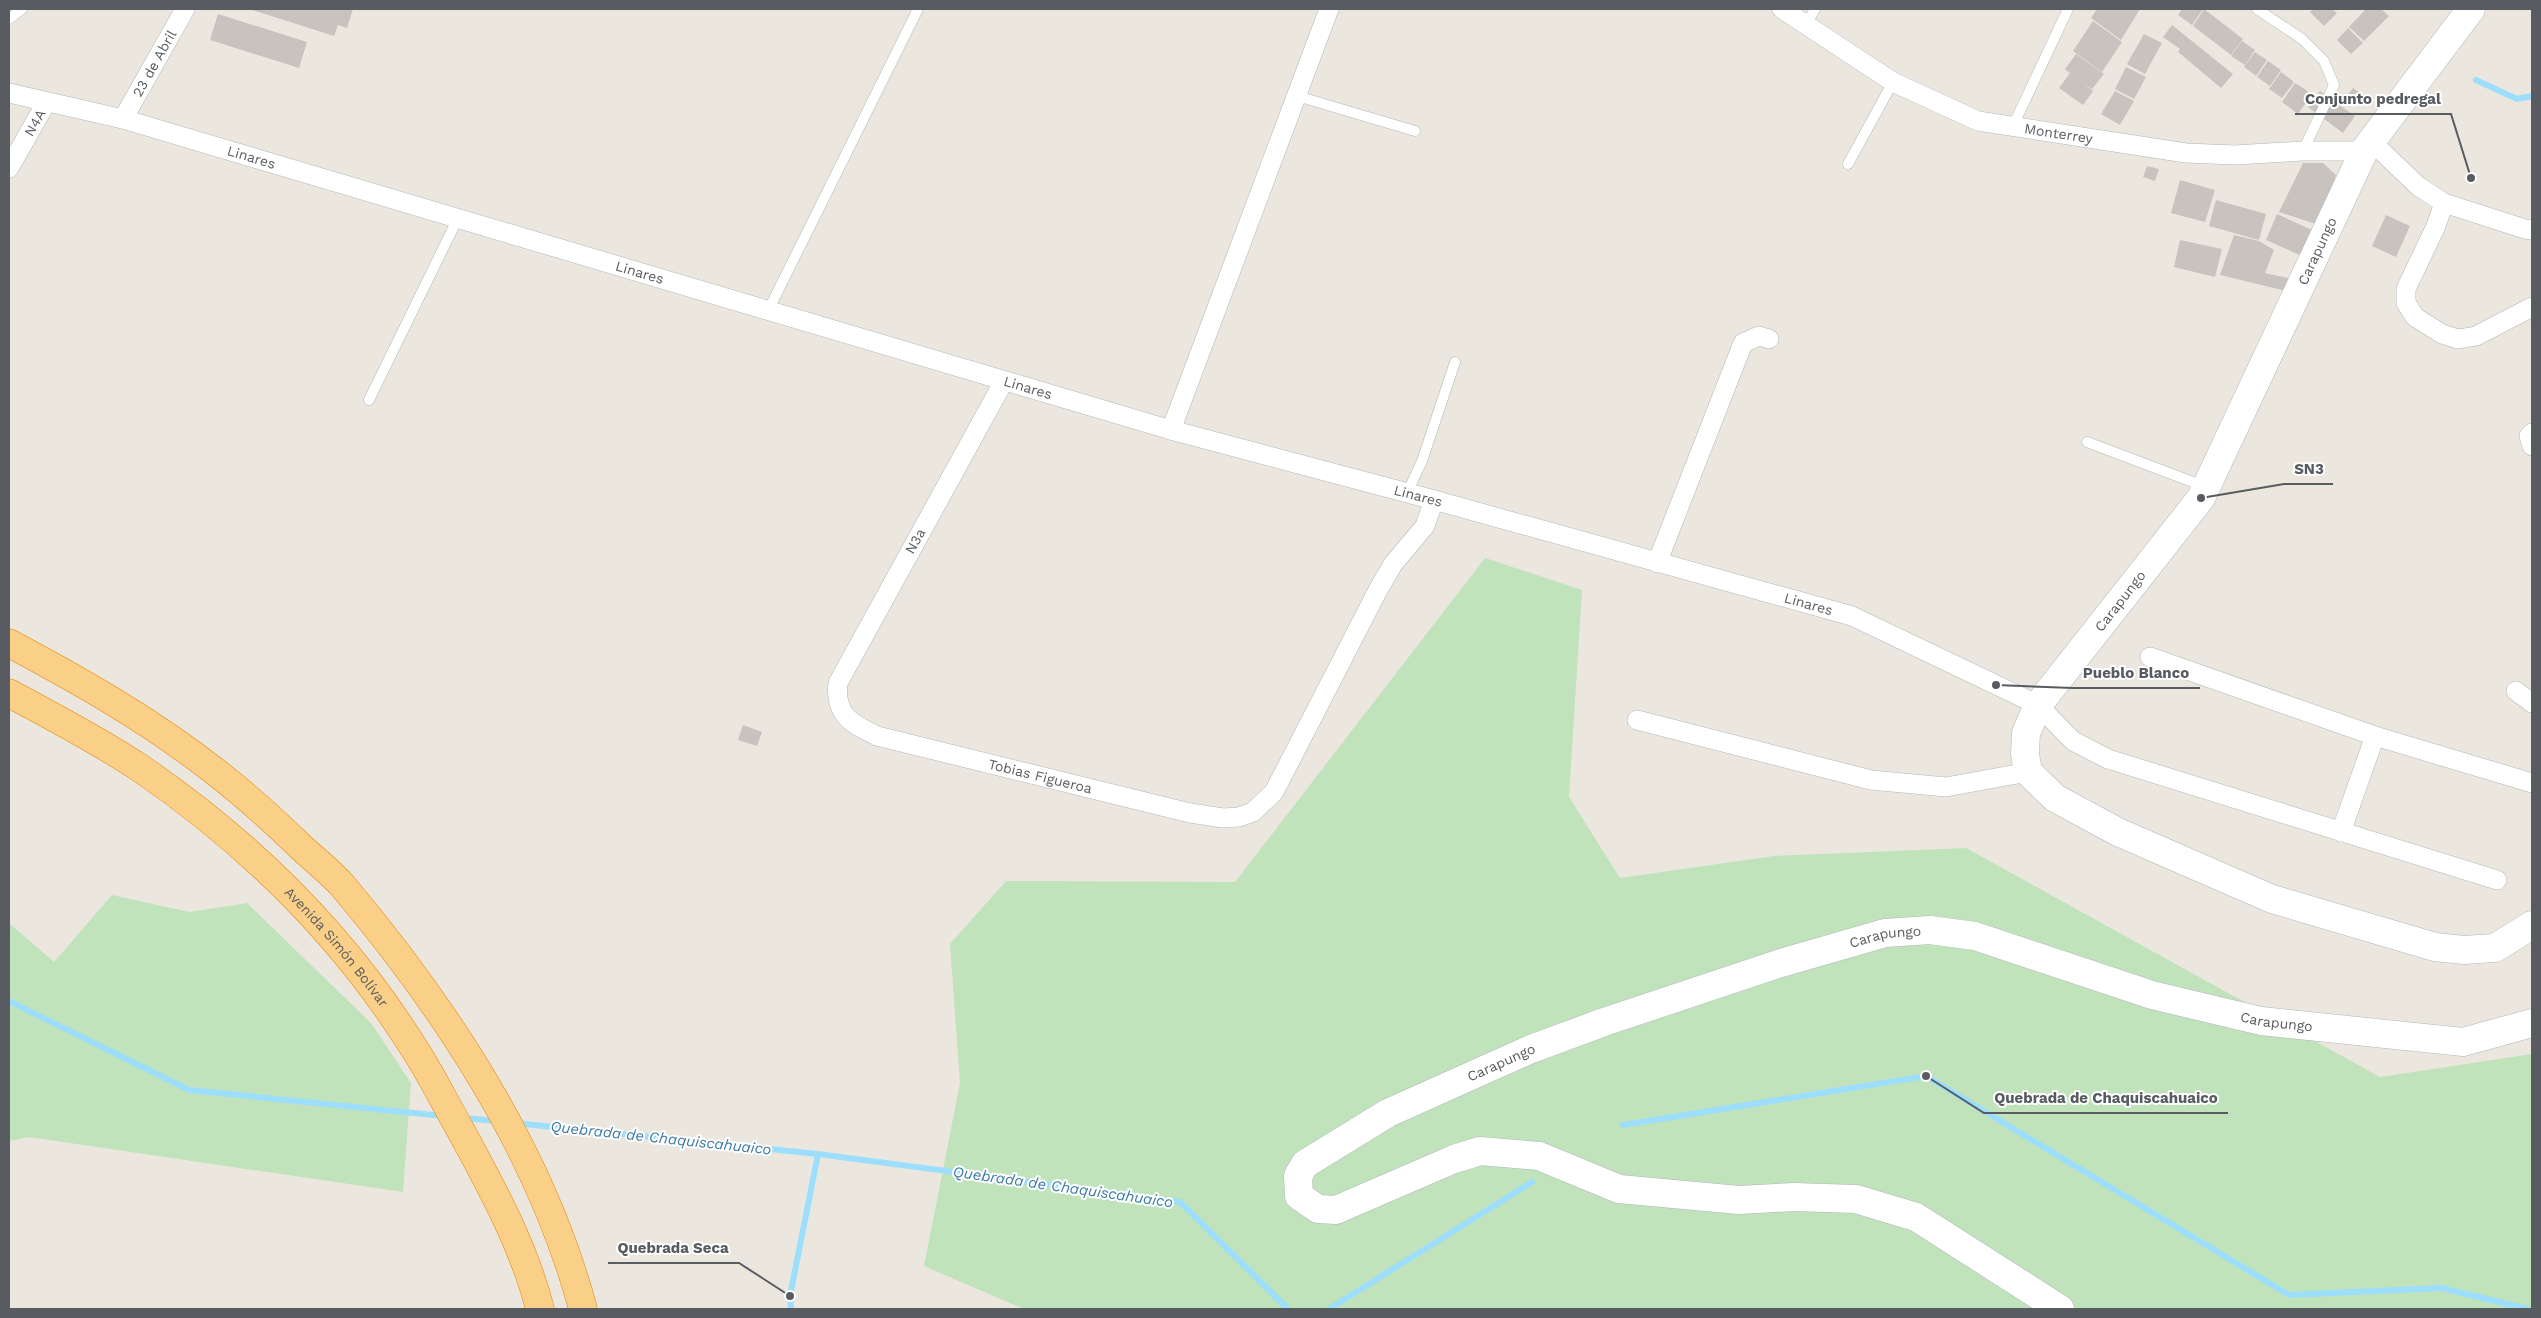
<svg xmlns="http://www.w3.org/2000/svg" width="2541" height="1318" font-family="'Work Sans',sans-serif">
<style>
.green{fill:#c0e3bb}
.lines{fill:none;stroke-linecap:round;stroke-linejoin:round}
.stream{stroke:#9ddefd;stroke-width:6}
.building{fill:#c8c3be}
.lane-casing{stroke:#b2b6ba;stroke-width:11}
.street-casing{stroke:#b2b6ba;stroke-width:20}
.secondary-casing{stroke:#b1b5ba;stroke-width:29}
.highway-casing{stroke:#e48506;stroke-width:29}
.lane{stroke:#fff;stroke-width:10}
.street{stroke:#fff;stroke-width:19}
.secondary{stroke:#fff;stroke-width:28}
.highway{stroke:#facf87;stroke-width:28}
.labels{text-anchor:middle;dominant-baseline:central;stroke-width:4;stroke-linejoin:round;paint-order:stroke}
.street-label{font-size:14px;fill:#585c60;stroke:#fff}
.water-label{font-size:15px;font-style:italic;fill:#3b7aa4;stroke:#fff}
.leader{fill:none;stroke:#585c60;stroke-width:2}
.callout-dot{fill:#585c60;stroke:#fff;stroke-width:2}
.callout-label{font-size:15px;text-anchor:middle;font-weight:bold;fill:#585c60;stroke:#fff;stroke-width:4;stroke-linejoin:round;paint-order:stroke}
</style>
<rect width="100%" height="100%" fill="#ebe7df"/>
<!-- green -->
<path class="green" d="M1485 558 1582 590 1569 797 1620 878 1774 856 1966 848 2380 1077 2532 1054V1309H1024L924 1266 960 1083 950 944 1006 881 1235 882Z
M112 895 189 912 247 903 371 1023 411 1083 403 1192 29 1137 9 1141V923L54 962Z"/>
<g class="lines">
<!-- stream -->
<path class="stream" d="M2476 80 2517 99 2532 96
M9 1001 189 1090 443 1116
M463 1118 498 1121
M515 1123 818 1154 1180 1202 1288 1309
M1623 1125 1926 1076 2289 1295 2441 1288 2528 1309
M791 1309 790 1296 818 1154
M1329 1309 1532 1182"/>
</g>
<!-- building -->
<path class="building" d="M249 9H353L347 28 338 25 334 36Z
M2097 9H2140L2121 40 2091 18Z
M2182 9H2203L2192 25 2178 15Z
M2204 9 2243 39 2231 55 2193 26Z
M2313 9H2332L2337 13 2324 26 2310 12Z
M2366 9H2381L2389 16 2364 41 2349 27Z
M218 14 307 42 299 68 210 40Z
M2093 21 2122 42 2102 72 2073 51Z
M2172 25 2233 74 2221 88 2178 52 2180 49 2163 37Z
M2348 28 2363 43 2351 54 2337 40Z
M2144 34 2162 43 2145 74 2127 64Z
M2242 41 2255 50 2245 65 2231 56Z
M2255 52 2267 60 2256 76 2244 67Z
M2076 54 2104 74 2092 89 2084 84 2093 91 2083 105 2059 88 2070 73 2065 69Z
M2268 61 2281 70 2270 86 2257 77Z
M2126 67 2146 77 2134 99 2115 89Z
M2281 72 2294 82 2282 98 2269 89Z
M2295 83 2312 94 2298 114 2282 102Z
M2353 88 2363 95 2356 105 2346 97Z
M2115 91 2134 101 2120 125 2101 114Z
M2320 91 2355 116 2343 133 2308 107Z
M2303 163H2323L2336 175 2319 225 2279 212Z
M2147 166 2159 169 2155 181 2143 177Z
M2180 180 2215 190 2205 222 2171 213Z
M2216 200 2266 214 2259 240 2209 226Z
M2277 214 2314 231 2302 256 2266 240Z
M2386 215 2410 226 2396 257 2372 246Z
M2234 235 2259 241 2274 250 2265 273 2297 280 2294 293 2220 275Z
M2180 240 2222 249 2215 277 2174 267Z
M743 725 762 732 757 746 738 740Z"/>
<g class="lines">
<!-- lane casing -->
<g class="lane-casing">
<path id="lane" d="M2257 9 2302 39 2324 61 2334 85 2303 151
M9 19 22 9
M1806 25 1815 9
M1297 96 1415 131
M2013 126 2068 9
M1848 164 1893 82
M768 311 918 9
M369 400 458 218
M2087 442 2206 487
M1407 493 1422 461 1455 362"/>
</g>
<!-- street casing -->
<g class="street-casing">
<g id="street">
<path id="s1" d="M1782 9 1893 82 1978 121 2186 153 2235 155 2303 151H2364"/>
<path id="s2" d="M9 93 123 119 1171 430 1434 500 1852 616 2038 705 2073 741 2108 759 2497 880"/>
<path id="s3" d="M123 119 185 9"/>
<path d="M2372 142 2418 186 2444 203 2525 229 2532 230"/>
<path id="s4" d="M9 168 46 103"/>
<path d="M2444 203 2436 226 2406 289V303L2415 317 2442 334 2458 339 2476 336 2532 307"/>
<path id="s5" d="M1004 381 838 683C834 715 852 724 877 736L1190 813 1223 818 1239 817 1253 812 1274 792 1378 590 1393 564 1425 526 1434 500"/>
<path d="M1171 430 1329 9"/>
<path d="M2532 433 2529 436 2532 446"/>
<path d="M1657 563 1743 343 1759 336 1769 339"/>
<path d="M2150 657 2375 736 2532 783"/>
<path d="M2516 691 2532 703"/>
<path d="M1637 720 1871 780 1946 787 2028 772"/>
<path d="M2341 832 2375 736"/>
</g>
</g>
<!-- secondary casing -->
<g class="secondary-casing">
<g id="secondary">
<path d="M2471 9 2364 151 2201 498 2038 705 2026 733 2025 754 2028 772 2055 798 2118 832 2272 899 2435 947 2464 950 2495 948 2532 925"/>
<path id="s6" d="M2060 1309 1916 1217 1856 1199 1794 1197 1739 1200 1619 1189 1539 1156 1480 1151 1454 1159 1336 1210 1318 1209 1299 1196 1298 1176 1305 1164 1388 1113 1531 1049 1604 1022 1781 963 1885 933 1930 930 1975 936 2152 995 2261 1021 2463 1042 2532 1023"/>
</g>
</g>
<!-- highway casing -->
<g class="highway-casing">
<g id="highway">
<path d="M9 643C82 682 151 721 217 773 247 796 275 822 302 848 315 860 330 872 342 885 446 1008 541 1152 583 1309"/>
<path id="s7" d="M9 693C53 717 98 740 140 768 248 842 342 934 412 1045 430 1072 444 1101 460 1129 491 1186 524 1246 540 1309"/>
</g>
</g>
<!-- lane -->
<use href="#lane" class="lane"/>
<!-- street -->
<use href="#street" class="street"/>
<!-- secondary -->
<use href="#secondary" class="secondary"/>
<!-- highway -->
<use href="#highway" class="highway"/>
</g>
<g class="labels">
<!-- street labels -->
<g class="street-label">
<text stroke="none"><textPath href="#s3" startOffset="64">23 de Abril</textPath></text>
<text stroke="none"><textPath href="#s4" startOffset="52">N4A</textPath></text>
<text stroke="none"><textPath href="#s1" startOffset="308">Monterrey</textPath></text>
<text stroke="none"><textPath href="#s2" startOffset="251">Linares</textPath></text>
<text transform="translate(2317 251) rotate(-65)">Carapungo</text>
<text stroke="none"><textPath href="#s2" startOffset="656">Linares</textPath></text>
<text stroke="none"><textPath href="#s2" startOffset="1061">Linares</textPath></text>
<text stroke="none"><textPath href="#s2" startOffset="1466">Linares</textPath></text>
<text transform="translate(915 541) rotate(-61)">N3a</text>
<text transform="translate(2120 601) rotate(-52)">Carapungo</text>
<text stroke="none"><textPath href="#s2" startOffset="1871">Linares</textPath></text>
<text stroke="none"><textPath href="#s5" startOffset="585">Tobias Figueroa</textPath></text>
<text stroke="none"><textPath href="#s6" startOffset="1474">Carapungo</textPath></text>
<text stroke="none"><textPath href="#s7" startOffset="418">Avenida Simón Bolívar</textPath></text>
<text stroke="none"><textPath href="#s6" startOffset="1879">Carapungo</textPath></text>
<text stroke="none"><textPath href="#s6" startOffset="1069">Carapungo</textPath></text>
</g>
<!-- water labels -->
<g class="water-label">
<text transform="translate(661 1138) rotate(6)">Quebrada de Chaquiscahuaico</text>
<text transform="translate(1063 1187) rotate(8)">Quebrada de Chaquiscahuaico</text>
</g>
</g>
<!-- callouts -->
<path class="leader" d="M2471 178L2451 114H2295M2201 498L2284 484H2333M1996 685L2073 688H2200M1926 1076L1984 1113H2228M790 1296L739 1263H608"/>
<g class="callout-dot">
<circle cx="2471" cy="178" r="5"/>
<circle cx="2201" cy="498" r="5"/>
<circle cx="1996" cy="685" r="5"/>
<circle cx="1926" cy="1076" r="5"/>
<circle cx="790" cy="1296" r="5"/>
</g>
<g class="callout-label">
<text x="2373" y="104">Conjunto pedregal</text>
<text x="2309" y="474">SN3</text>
<text x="2136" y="678">Pueblo Blanco</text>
<text x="2106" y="1103">Quebrada de Chaquiscahuaico</text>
<text x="673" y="1253">Quebrada Seca</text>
</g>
<!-- border -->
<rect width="2541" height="1318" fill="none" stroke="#585c60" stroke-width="20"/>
</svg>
